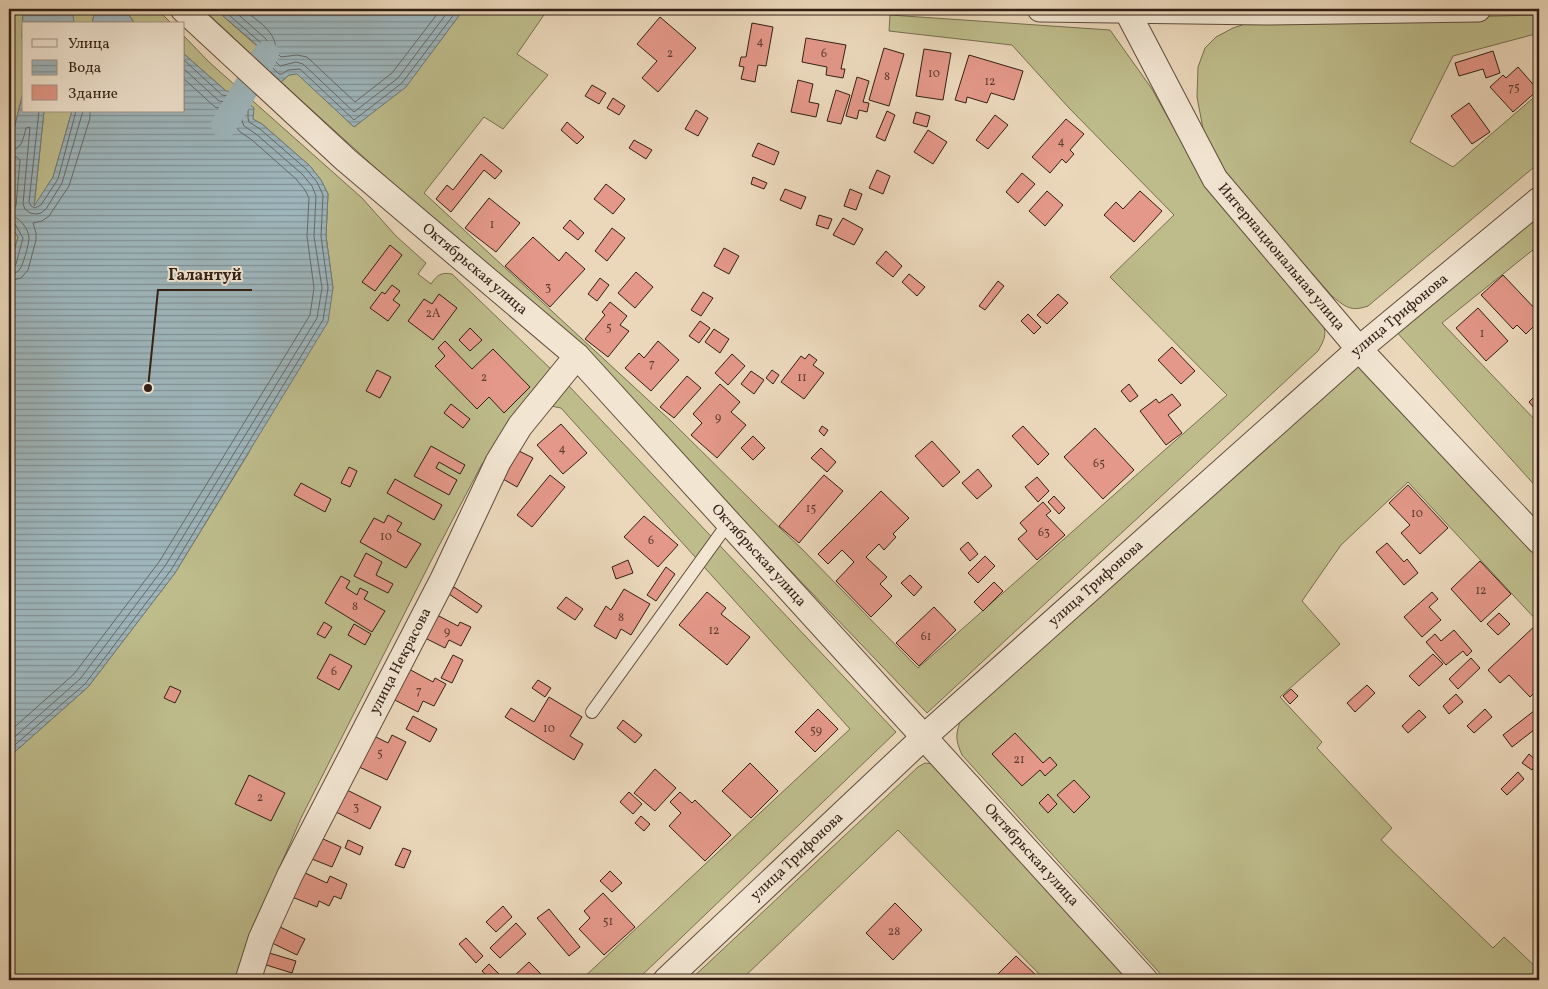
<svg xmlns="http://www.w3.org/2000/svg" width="1548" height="989" font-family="Vollkorn,serif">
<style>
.grass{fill:#bebc8b;stroke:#786e50}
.water{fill:url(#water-rules);stroke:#727a79}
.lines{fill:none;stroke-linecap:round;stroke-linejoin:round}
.shore{stroke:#686a68;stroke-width:1}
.canal{stroke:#9eb6bc;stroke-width:26}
.building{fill:#e49889;stroke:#311f14}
.service-casing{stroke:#604d3e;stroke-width:14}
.minor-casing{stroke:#604d3e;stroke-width:27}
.service{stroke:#f2e6d3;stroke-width:12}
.minor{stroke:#f2e6d3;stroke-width:25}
.labels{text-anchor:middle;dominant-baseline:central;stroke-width:4;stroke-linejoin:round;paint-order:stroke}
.number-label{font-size:12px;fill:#5e3d31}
.street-label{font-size:15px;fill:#311f14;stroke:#f2e6d3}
.leader{fill:none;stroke:#311f14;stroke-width:2}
.callout-dot{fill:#311f14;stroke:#f2e6d3;stroke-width:2}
.callout-label{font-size:16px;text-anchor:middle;font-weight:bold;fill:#311f14;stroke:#f2e6d3;stroke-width:4;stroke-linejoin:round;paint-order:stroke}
</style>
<defs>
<pattern id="water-rules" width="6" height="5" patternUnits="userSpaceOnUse" patternTransform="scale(1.25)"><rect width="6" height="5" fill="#9eb6bc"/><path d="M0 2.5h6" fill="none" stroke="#819398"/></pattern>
</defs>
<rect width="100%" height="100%" fill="#ebd8bb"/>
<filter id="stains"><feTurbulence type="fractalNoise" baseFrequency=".004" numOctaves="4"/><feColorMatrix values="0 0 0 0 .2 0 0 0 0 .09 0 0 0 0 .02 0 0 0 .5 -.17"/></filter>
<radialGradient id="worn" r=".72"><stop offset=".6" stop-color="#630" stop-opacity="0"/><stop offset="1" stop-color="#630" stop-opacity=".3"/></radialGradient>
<!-- grass -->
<path class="grass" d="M9 9H23L22 38 24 41V89L9 149Z
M72 9H95L92 24H73Z
M125 9H157L172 24H135Z
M203 9H215L258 47 251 54Z
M464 9H548L517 54 548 75 503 129 484 117 424 193 672 422 762 511 802 549 918 668 1227 395 1110 277 1174 215 1069 108 1012 45 889 31 890 15 1110 30 1152 89 1205 184 1323 323C1327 336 1324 340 1318 351L927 713 693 469 542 319 281 82 289 75 297 73 354 127 406 86Z
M1539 15V33L1453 56 1410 142 1453 167 1539 93V163L1368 306C1350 312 1346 307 1332 296L1223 172 1204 134 1197 97 1198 67 1205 48 1216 37 1233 28 1251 22Z
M184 36 209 62 362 198 396 236 426 263 418 274 431 284C437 275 441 272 452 274L555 373 482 464 432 559 301 818 266 899 236 980H9V757L88 687 175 573 248 454 333 288 326 236 328 194 321 180 310 166 262 124 252 119 226 91 184 54Z
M44 111H72L53 177 34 207Z
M1539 209V245L1442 323 1539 424V490L1394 329Z
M9 224 18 237 9 269Z
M1363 355 1539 541V623L1408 482 1341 545 1302 601 1340 644 1280 697 1322 742 1317 748 1392 828 1381 840 1493 948 1504 937 1539 970V980H1166L962 755C956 741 955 736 960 722Z
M568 385 896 732 637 980H581L850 729 561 408 546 405Z
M925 763 932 764 937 769 1128 980H1045L898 830 741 980H690L918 767Z"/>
<!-- water -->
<path class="water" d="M23 9H72L74 22 73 24H24V41L22 38Z
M95 9H125L135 24H92Z
M215 9H464L406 87 354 127 297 74 289 75 281 82 251 54 258 46Z
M184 54 226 91 236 92 254 108 253 119 262 124 310 166 321 180 328 194 326 236 333 288 328 322 175 573 88 687 9 757V269L18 237 9 224V149L24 89V111H44L34 206 53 177 72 111H184Z"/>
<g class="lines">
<!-- shore -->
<path class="shore" d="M222 9 261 43 262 47 259 55 279 74H282L288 70 300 69 354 120 402 83 458 9
M232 9 266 39 269 45 268 54 280 66 296 62 303 64 354 112 398 78 450 9
M243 9C257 21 277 31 276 52L281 57 297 55 307 57 355 102 392 73 441 9
M39 111 29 202 31 206 35 208 41 205 58 179 76 111
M9 151C22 150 23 139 26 128L30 127 23 204 25 209 30 213 36 214 41 213 46 209 62 183 83 111
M9 158 17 157 20 160 16 206 14 208H9
M9 215C18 216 29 228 29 238 29 244 23 265 20 269 17 273 13 274 9 274
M9 222 15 224 23 238 16 264 13 267 9 268
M9 281 21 278 28 270 36 240V233L33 223 42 221 49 216 69 186 90 118V111
M9 732 74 674 159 562 310 315 314 288 307 236 309 198 305 190 296 179 252 140 239 131 235 125 233 114 229 111 215 107 184 79
M9 742 80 679 165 566 317 318 322 288 314 236 316 196 312 186 302 174 256 134 244 126 242 121 241 111 232 103 219 101 184 69
M9 750 85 684 171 570 323 320 328 288 321 236 323 195 317 182 306 169 260 129 249 122 248 118V109L234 97 222 95 184 60"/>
<!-- canal -->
<path class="canal" d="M224 125 266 54"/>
</g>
<!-- building -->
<path class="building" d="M660 17 696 48 658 92 642 78 657 61 637 44Z
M752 23 773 27 766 66 758 65 755 82 741 79 744 67 739 66 741 57H746Z
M806 38 846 45 841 69H845L843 78 826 75 827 67 802 62Z
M884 48 904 54 889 106 869 100Z
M924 49 951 53 943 100 916 96Z
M1493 51 1500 73 1486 78 1483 69 1459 76 1455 63Z
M969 55 1023 71 1014 100 991 93 987 103 967 97 966 103 955 100Z
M1518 67 1538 90 1513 112 1490 87 1503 75 1506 78Z
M857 77 869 81 863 102 869 103 867 112 859 110 857 119 846 116Z
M798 80 813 84 809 102 819 104 816 117 791 112Z
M592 85 606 93 599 104 585 96Z
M836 90 850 95 841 124 827 121Z
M613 98 625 106 619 115 607 108Z
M1469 103 1490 132 1472 144 1451 116Z
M696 110 708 118 698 136 685 129Z
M887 111 895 115 885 141 876 137Z
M916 112 930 116 927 127 913 123Z
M995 115 1008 125 988 149 976 140Z
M1066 119 1084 134 1070 150 1074 154 1066 163 1062 159 1050 173 1032 157Z
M567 122 584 137 577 144 561 130Z
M928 130 947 142 933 164 914 152Z
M634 140 652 150 646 159 629 148Z
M758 143 779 152 774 165 752 156Z
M481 154 502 171 495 179 484 170 451 212 436 199 447 185 453 190Z
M877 170 890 176 883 194 869 188Z
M1022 173 1035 184 1018 203 1006 192Z
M753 177 767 183 764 189 751 184Z
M606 184 625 199 613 214 594 199Z
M785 189 806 197 801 209 780 200Z
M850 189 862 194 856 210 844 206Z
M1047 191 1063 205 1045 226 1029 211Z
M1140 191 1162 211 1134 242 1104 215 1116 202 1123 209Z
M489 198 520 223 496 252 465 228Z
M819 215 832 219 828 229 816 225Z
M843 218 863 229 854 245 833 235Z
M570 220 584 233 578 240 563 228Z
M612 228 625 238 607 261 595 251Z
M533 237 559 261 566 252 585 269 550 307 505 266Z
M390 245 402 255 375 291 362 282Z
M724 248 739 256 729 274 714 266Z
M886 251 902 266 893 277 876 263Z
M636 272 653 287 635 308 618 293Z
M909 274 925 287 917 296 902 282Z
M1503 275 1539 313V321L1526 334 1517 325 1513 329 1481 295Z
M600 278 609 285 597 301 588 294Z
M998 281 1004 286 985 310 979 306Z
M392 285 400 291 393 300 400 305 388 321 370 308 382 292 385 294Z
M703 292 713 298 701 316 691 310Z
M439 294 457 308 433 340 408 321 424 299 432 304Z
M1058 294 1068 303 1047 324 1037 315Z
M610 302 627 316 620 325 629 331 608 357 585 339 605 315 602 312Z
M1478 308 1508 341 1486 361 1456 328Z
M1028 314 1041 327 1034 334 1021 321Z
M700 321 710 328 699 343 689 336Z
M470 328 482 340 470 351 459 340Z
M714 329 729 339 720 353 705 342Z
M445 341 472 369 493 349 530 387 504 413 489 397 477 409 435 366 445 356 438 348Z
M658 341 679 360 651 391 625 368 639 353 644 358Z
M1172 347 1195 371 1181 384 1158 360Z
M732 354 745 366 728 385 715 373Z
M809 354 817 360 813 365 824 373 804 399 781 382 801 356 805 359Z
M377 370 391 377 380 398 366 391Z
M772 370 779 375 773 384 766 378Z
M751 371 764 380 754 394 741 384Z
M687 376 701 388 674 418 660 407Z
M720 384 740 402 731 412 746 425 717 458 691 435 702 423 693 414Z
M1129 384 1138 396 1130 402 1121 391Z
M1539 392V414L1529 402Z
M1172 394 1181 405 1168 415 1182 433 1166 445 1140 411 1156 399 1159 403Z
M451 404 470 419 463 428 444 413Z
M561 424 587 453 563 474 537 445Z
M822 426 828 430 824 436 819 431Z
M1023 426 1049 454 1038 465 1012 436Z
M1095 428 1134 470 1103 499 1064 457Z
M753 436 765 448 753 460 741 448Z
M932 441 960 472 943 487 915 456Z
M431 446 465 465 460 474 439 462 436 468 457 480 449 495 414 476Z
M821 448 836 462 827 472 811 458Z
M519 451 533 458 517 487 503 479Z
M349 467 357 471 350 487 341 483Z
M978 469 992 486 977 499 962 483Z
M550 475 565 487 532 527 517 515Z
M824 475 843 491 799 543 779 526Z
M1037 477 1049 491 1038 502 1025 487Z
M395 479 442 505 434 520 387 493Z
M301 483 331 499 325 512 294 495Z
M1408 485 1448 528 1420 554 1401 533 1410 525 1389 503Z
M881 491 909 518 893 534 896 537 884 550 879 544 866 557 887 577 880 584 892 596 871 617 836 581 854 562 842 550 828 564 818 554Z
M1054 496 1065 508 1059 514 1048 502Z
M1043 502 1051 511 1046 515 1065 535 1037 560 1018 539 1027 531 1020 523Z
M388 515 402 523 397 531 421 544 406 568 360 542 374 518 384 523Z
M644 516 678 545 658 567 624 537Z
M968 542 978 554 970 561 960 549Z
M1387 543 1404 562 1407 559 1418 573 1404 585 1376 552Z
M366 553 382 562 376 575 393 584 388 593 354 576Z
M985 556 995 566 978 583 968 573Z
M628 560 633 573 616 579 612 567Z
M1480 561 1511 594 1481 622 1451 589Z
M666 567 675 574 656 601 647 595Z
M910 575 922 587 914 596 901 583Z
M341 576 350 581 346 588 357 595 360 588 368 592 364 599 385 611 372 632 325 603Z
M994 582 1003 591 983 611 974 602Z
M454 587 482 606 477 613 449 594Z
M624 589 650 604 631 635 621 629 616 639 594 626 606 606 611 610Z
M707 592 726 608 721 614 750 637 727 665 679 625Z
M1432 592 1438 599 1429 607 1441 620 1422 637 1404 617Z
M566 597 583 609 575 620 557 608Z
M934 607 956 630 919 666 896 643Z
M1499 613 1510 624 1498 635 1487 624Z
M435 614 458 626 460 622 471 627 461 646 449 640 445 648 423 637Z
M324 622 332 627 325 638 317 634Z
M1538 623 1539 688 1530 697 1509 675 1500 683 1488 670Z
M354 624 371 634 365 645 348 635Z
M1454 630 1472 651 1467 656 1463 651 1446 665 1426 642 1435 634 1441 641Z
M330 654 352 666 339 690 317 678Z
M1433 654 1443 664 1419 686 1409 676Z
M453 655 463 660 452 683 441 678Z
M1471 658 1480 668 1458 689 1449 679Z
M407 668 433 682 435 678 446 684 434 706 423 701 418 712 391 698Z
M538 680 551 688 545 697 532 688Z
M1367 685 1375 693 1355 712 1347 703Z
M170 686 181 691 175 703 164 698Z
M1291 689 1298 696 1290 704 1283 696Z
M1456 694 1463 702 1449 714 1443 706Z
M549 697 582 717 570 736 583 744 574 760 505 717 511 708 534 722Z
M1539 707V726L1512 747 1503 735Z
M818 709 838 729 815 752 795 732Z
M1485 709 1492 717 1474 733 1467 726Z
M1419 710 1426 717 1408 733 1402 726Z
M413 716 437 729 430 742 406 729Z
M623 720 642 735 635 743 617 728Z
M1015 733 1043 763 1050 757 1057 765 1045 776 1040 770 1022 786 992 754Z
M370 734 388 743 392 735 406 742 387 780 355 765Z
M1529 754 1538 762 1532 770 1522 763Z
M750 763 778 791 751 818 722 791Z
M655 769 676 788 655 811 634 793Z
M1518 772 1524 779 1507 795 1501 789Z
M249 775 285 793 271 821 235 804Z
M1074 780 1090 797 1074 813 1057 795Z
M343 788 381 807 370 829 332 810Z
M629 792 642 804 633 814 620 802Z
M680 792 692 803 695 800 731 835 705 861 669 826 681 813 670 802Z
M1048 794 1057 804 1048 813 1039 803Z
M641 816 650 824 644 831 635 823Z
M321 838 341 847 332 867 312 859Z
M348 840 363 847 360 855 345 848Z
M403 848 411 851 404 868 395 865Z
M610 871 622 883 612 892 600 881Z
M303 872 327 883 330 876 347 884 341 899 334 896 329 906 319 901 317 907 292 897Z
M603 893 635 927 604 955 579 929 590 918 584 911Z
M895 903 922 930 893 960 866 933Z
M503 906 512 917 496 932 486 922Z
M549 909 580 947 569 956 537 918Z
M516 923 526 934 500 958 490 948Z
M278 926 305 939 297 955 270 942Z
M466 938 483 956 476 963 459 944Z
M266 952 296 961 292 973 263 964Z
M1016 956 1041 980H992Z
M529 962 547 980H512L511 979Z
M489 964 502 977 498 980H490L482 971Z"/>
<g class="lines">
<!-- service casing -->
<g class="service-casing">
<path id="service" d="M592 712 729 522"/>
</g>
<!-- minor casing -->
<g class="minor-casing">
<g id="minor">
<path id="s1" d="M183 9 346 160 577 356 1145 980"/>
<path d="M1040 9 1266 12 1478 9"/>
<path id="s2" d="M1127 11 1215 179 1359 349 1539 541"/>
<path id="s3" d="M248 980 261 939 290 875 443 579 498 462 520 426 577 356"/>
<path id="s4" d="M666 980 924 737 1359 349 1539 200"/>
</g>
</g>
<!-- service -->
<use href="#service" class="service"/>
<!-- minor -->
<use href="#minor" class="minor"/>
</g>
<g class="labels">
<!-- number labels -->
<g class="number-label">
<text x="760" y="42">4</text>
<text x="670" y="54">2</text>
<text x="824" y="54">6</text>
<text x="934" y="74">10</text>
<text x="887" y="77">8</text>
<text x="990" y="82">12</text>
<text x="1514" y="88">75</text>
<text x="1061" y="142">4</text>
<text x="492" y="225">1</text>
<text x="548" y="288">3</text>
<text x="433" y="314">2А</text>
<text x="609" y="328">5</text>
<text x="1482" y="334">1</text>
<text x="652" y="364">7</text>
<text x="484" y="378">2</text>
<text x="802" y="378">11</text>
<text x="718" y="418">9</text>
<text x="562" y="449">4</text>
<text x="1099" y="464">65</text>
<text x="811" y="509">15</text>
<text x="1417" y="514">10</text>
<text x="1044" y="533">63</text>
<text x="386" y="537">10</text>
<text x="651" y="541">6</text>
<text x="1481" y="591">12</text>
<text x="355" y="607">8</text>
<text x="621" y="618">8</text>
<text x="714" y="631">12</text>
<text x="447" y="632">9</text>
<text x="926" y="637">61</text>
<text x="334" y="672">6</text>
<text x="419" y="691">7</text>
<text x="549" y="729">10</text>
<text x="816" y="731">59</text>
<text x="380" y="754">5</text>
<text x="1019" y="760">21</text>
<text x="260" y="798">2</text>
<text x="356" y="808">3</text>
<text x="608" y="922">51</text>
<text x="894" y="932">28</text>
</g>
<!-- street labels -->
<g class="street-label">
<text stroke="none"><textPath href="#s2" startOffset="292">Интернациональная улица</textPath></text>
<text stroke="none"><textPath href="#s1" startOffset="391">Октябрьская улица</textPath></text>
<text stroke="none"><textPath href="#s4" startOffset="990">улица Трифонова</textPath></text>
<text stroke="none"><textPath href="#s1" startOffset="795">Октябрьская улица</textPath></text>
<text stroke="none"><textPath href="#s4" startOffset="585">улица Трифонова</textPath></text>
<text stroke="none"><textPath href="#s3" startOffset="354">улица Некрасова</textPath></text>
<text stroke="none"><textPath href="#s1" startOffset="1200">Октябрьская улица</textPath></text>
<text stroke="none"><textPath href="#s4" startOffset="180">улица Трифонова</textPath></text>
</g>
</g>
<!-- callouts -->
<path class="leader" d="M148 388L158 290H252"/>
<circle class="callout-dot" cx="148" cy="388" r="5"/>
<g class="callout-label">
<text x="205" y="280">Галантуй</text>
</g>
<!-- margin -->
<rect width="1548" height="989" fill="none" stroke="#ebd8bb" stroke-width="30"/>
<rect x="10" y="10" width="1528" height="969" fill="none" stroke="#311f14" stroke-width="2.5"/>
<rect x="15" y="15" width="1518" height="959" fill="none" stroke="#311f14"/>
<!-- legend -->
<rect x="22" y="22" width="162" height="90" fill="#f2e6d3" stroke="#a59687"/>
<rect x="32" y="39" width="25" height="8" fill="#f2e6d3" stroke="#a59687"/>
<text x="68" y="48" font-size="15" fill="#311f14">Улица</text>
<rect x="32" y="60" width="25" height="15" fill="url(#water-rules)" stroke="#a59687"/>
<text x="68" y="72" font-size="15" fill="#311f14">Вода</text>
<rect x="32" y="85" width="25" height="15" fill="#e49889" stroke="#a59687"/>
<text x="68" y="98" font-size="15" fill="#311f14">Здание</text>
<rect width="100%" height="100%" filter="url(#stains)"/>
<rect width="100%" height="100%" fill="url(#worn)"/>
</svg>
